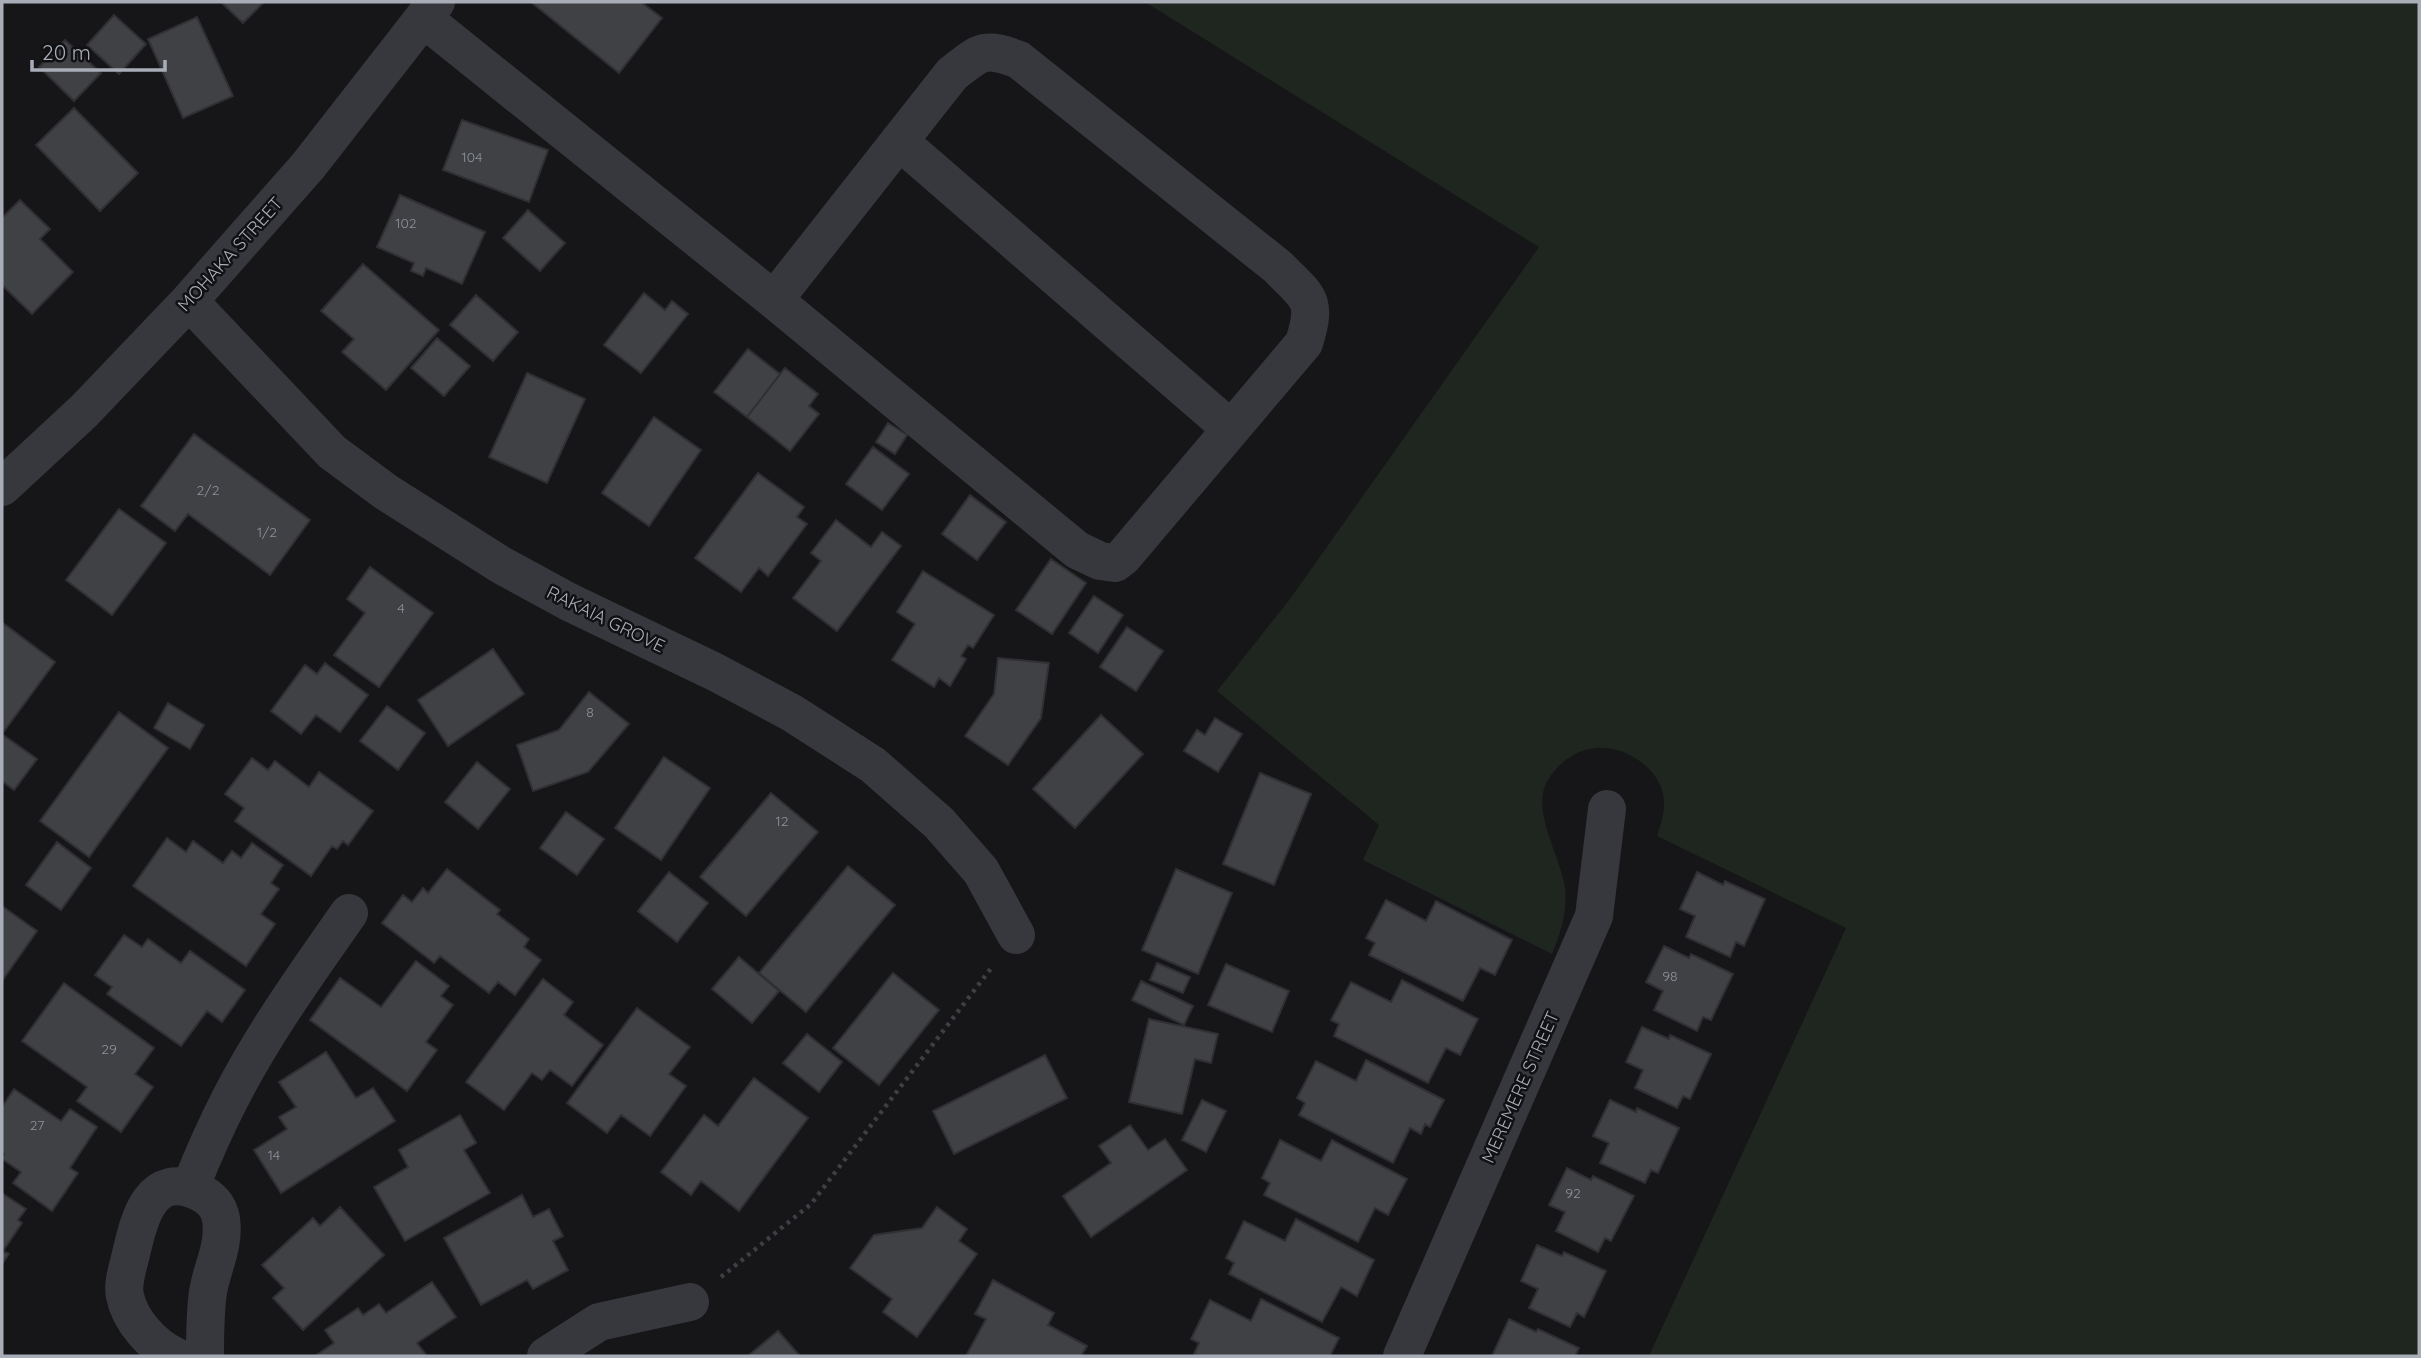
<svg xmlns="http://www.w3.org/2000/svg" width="2421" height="1358" font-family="Quicksand,sans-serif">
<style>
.green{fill:#1e261f}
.building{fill:#404145;stroke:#303034;stroke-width:2}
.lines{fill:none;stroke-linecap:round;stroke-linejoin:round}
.path{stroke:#3d3f44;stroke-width:4.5;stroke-dasharray:3.5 5;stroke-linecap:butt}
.minor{stroke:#37383d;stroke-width:38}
.labels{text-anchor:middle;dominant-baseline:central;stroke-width:5;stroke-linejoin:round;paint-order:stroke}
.number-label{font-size:14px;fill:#8e929b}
.street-label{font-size:18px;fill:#a8adb8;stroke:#111113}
</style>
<rect width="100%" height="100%" fill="#161618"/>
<!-- green -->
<path class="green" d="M1145 2H2419V1356H1649L1846 928 1657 836C1660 826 1664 815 1664 805 1665 791 1657 776 1647 767 1615 738 1572 741 1548 780 1530 809 1560 855 1565 887 1568 911 1561 932 1552 954L1363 860 1379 825 1217 691 1290 599 1539 247Z"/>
<!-- building -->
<path class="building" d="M221 2H264L243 23Z
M531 2H641L662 18 619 73Z
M114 15 146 44 119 74 87 45Z
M197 17 233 96 183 118 148 39Z
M65 40 101 73 74 101 39 67Z
M74 108 138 173 100 211 36 145Z
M462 120 548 150 529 202 443 170Z
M400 195 485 232 462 284 426 268 423 276 411 271 414 263 377 247Z
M20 200 50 229 40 239 73 272 32 314 2 285V218Z
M528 210 565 243 540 271 503 238Z
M363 264 439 330 386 390 342 352 354 339 321 311Z
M644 293 665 310 672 301 688 314 641 373 604 345Z
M476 295 518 332 493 361 450 325Z
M437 338 470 366 444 396 411 368Z
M748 349 780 374 747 417 714 392Z
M785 368 818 394 809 406 819 414 790 451 747 417Z
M527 373 585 399 547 483 489 457Z
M654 417 701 450 649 526 602 493Z
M888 423 907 435 895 454 876 442Z
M194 434 310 520 270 575 188 514 175 531 141 506Z
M873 447 909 474 882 510 846 484Z
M758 473 804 507 797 517 807 524 768 576 759 568 741 592 695 558Z
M970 495 1006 522 977 560 942 534Z
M119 509 166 543 112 615 66 580Z
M836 520 871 547 882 532 901 546 837 631 793 598 821 561 811 553Z
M1051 559 1086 583 1052 634 1016 610Z
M370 567 433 613 379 687 334 655 365 613 347 599Z
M923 571 994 615 973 648 968 645 961 656 966 659 950 686 939 678 934 687 892 660 915 624 897 612Z
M1094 596 1123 615 1098 653 1069 633Z
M3 623 55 662 2 734V625Z
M1127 627 1163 651 1136 691 1100 667Z
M493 649 524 694 448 746 418 700Z
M998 658 1049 663 1041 718 1008 765 965 736 994 694Z
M325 663 368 695 340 732 316 715 301 734 271 711 305 665 317 674Z
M589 692 629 724 588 772 533 791 517 745 559 730Z
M168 703 204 725 190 749 154 728Z
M387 706 425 733 398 770 360 741Z
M119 712 168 748 89 857 40 821Z
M1101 715 1143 754 1075 828 1033 789Z
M1215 718 1242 734 1218 772 1184 751 1197 730 1205 735Z
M2 734 37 759 14 790 2 781Z
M664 757 710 788 661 860 615 828Z
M252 758 268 770 275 761 309 787 319 772 373 811 348 845 343 841 337 849 332 846 311 876 235 821 244 808 225 794Z
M477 762 510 789 478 829 445 802Z
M1260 773 1311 794 1274 885 1223 864Z
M771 793 818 832 746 916 700 877Z
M566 812 604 839 577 875 540 848Z
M167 838 186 852 193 841 223 863 232 851 241 858 252 843 283 865 271 883 279 889 261 914 275 924 246 966 133 886Z
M57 842 91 868 61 910 26 885Z
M848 866 895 905 806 1012 759 973Z
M447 869 500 910 497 914 529 939 524 947 541 960 515 995 498 982 489 993 440 956 434 963 382 923 403 895 412 902 423 888 428 893Z
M1176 869 1232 893 1198 974 1142 950Z
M669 872 708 903 677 942 638 911Z
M1697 872 1723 885 1725 881 1765 899 1744 946 1736 942 1730 957 1686 937 1695 916 1680 909Z
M1386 900 1426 921 1436 901 1512 940 1495 975 1480 968 1463 1001 1369 955 1375 943 1366 938Z
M2 906 37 931 2 981Z
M124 935 142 947 148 939 181 963 190 951 245 990 222 1022 207 1011 181 1046 107 994 112 987 95 975Z
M1664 946 1689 958 1691 954 1733 974 1711 1020 1703 1017 1697 1031 1654 1010 1663 991 1646 982Z
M739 957 779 991 752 1023 712 989Z
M416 961 449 986 441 996 453 1005 426 1042 437 1050 407 1091 310 1020 340 978 381 1007Z
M1157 963 1190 977 1183 993 1150 980Z
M1226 964 1289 991 1272 1032 1208 1005Z
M893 973 939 1010 879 1085 833 1048Z
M543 979 573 1002 564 1015 603 1045 572 1086 550 1070 542 1080 532 1073 504 1110 466 1082Z
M1402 980 1478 1019 1460 1055 1446 1048 1428 1083 1334 1036 1339 1024 1331 1020 1351 982 1391 1002Z
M1141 981 1193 1006 1184 1025 1132 1000Z
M64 983 154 1048 135 1074 153 1087 121 1132 77 1101 87 1087 22 1041Z
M637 1008 690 1047 669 1074 686 1086 650 1136 621 1115 607 1133 567 1103Z
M1149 1019 1218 1034 1211 1063 1195 1059 1182 1114 1129 1102Z
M1642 1027 1669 1039 1670 1035 1711 1054 1690 1099 1683 1096 1677 1108 1635 1088 1643 1070 1626 1062Z
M807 1034 842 1062 819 1092 783 1063Z
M326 1052 356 1098 373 1088 395 1121 281 1193 254 1150 287 1129 279 1117 296 1107 279 1082Z
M1045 1055 1067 1098 954 1154 933 1111Z
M1366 1060 1444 1100 1430 1127 1425 1124 1421 1134 1410 1128 1393 1163 1299 1115 1305 1103 1297 1098 1316 1061 1356 1081Z
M754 1078 808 1118 739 1211 701 1181 691 1195 661 1172 704 1115 718 1126Z
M14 1089 61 1121 70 1109 97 1127 70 1168 78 1173 52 1211 13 1183 21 1172 2 1159 4 1154 2 1152V1107Z
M1202 1100 1226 1111 1206 1152 1182 1140Z
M1610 1100 1636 1112 1637 1108 1679 1128 1658 1173 1651 1170 1645 1183 1600 1163 1609 1143 1593 1136Z
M460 1115 476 1143 464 1150 490 1193 405 1241 374 1187 408 1167 399 1150Z
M1130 1125 1148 1150 1165 1139 1187 1170 1091 1237 1063 1196 1111 1163 1099 1146Z
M1280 1140 1321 1161 1332 1140 1407 1179 1388 1215 1375 1208 1358 1242 1264 1195 1270 1183 1262 1178Z
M1567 1168 1591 1180 1593 1176 1634 1196 1611 1241 1605 1238 1598 1252 1556 1231 1565 1212 1549 1205Z
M2 1193 26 1209 18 1220 22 1223 3 1251 9 1254 2 1264Z
M522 1195 533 1217 549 1209 563 1236 553 1241 568 1270 533 1289 527 1280 481 1305 444 1238Z
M340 1207 384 1255 303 1330 273 1298 284 1288 262 1265 313 1218 320 1226Z
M937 1207 967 1229 959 1241 977 1254 917 1337 883 1312 892 1299 850 1268 874 1235 922 1228Z
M1296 1219 1374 1260 1357 1296 1341 1287 1322 1322 1229 1274 1234 1263 1226 1258 1244 1221 1285 1241Z
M1537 1245 1562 1256 1564 1252 1606 1271 1584 1317 1577 1313 1570 1327 1529 1308 1538 1289 1521 1281Z
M993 1280 1054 1313 1048 1325 1087 1346 1081 1356H966L986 1319 975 1314Z
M432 1282 456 1317 417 1343 427 1356H315L334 1343 325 1330 358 1308 363 1315 379 1304 386 1313Z
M1261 1299 1339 1338 1330 1356H1198L1194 1354 1199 1343 1191 1339 1210 1300 1251 1321Z
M1509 1319 1536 1332 1538 1329 1579 1348 1575 1356H1492Z
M778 1331 800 1356H748Z"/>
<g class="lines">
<!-- path -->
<path class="path" d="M721 1277 811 1204 992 967"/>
<!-- minor -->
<path class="minor" d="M424 19 774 300 1077 550 1100 561 1115 563 1123 557 1304 343C1318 298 1308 298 1278 267L1019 60C983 46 980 52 952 74L774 300
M899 141 1231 429
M189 301 332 452 386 492 501 565 569 602 715 672 792 713 873 765 939 823 981 871 1016 935
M2 487 84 411 189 301 308 166 436 2
M190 1188C202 1158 215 1128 230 1099 263 1034 307 973 349 913
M175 1356C153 1346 130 1321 125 1296 122 1284 128 1267 131 1254 139 1220 150 1169 199 1192 210 1197 219 1206 221 1219 225 1246 212 1267 208 1292 205 1313 205 1335 205 1356
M546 1356 599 1322 690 1302
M1402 1356 1594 916 1607 809"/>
</g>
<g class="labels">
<!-- number labels -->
<g class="number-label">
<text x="472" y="157">104</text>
<text x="406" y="223">102</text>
<text x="208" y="490">2/2</text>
<text x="267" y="532">1/2</text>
<text x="401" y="608">4</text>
<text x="590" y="712">8</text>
<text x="782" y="821">12</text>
<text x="1670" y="976">98</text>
<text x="109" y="1049">29</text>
<text x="37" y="1125">27</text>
<text x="274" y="1155">14</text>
<text x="1573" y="1193">92</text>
</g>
<!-- street labels -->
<g class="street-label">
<text transform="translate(230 254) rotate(-48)">MOHAKA STREET</text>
<text transform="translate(606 619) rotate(26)">RAKAIA GROVE</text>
<text transform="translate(1520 1087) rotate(-66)">MEREMERE STREET</text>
</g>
</g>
<!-- border -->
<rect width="2421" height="1358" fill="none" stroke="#a8adb8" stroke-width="7"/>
<!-- scale -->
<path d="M32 60v10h133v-10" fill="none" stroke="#a8adb8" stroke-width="3.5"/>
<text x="42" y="60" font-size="21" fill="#a8adb8" stroke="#111113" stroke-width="5" paint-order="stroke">20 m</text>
</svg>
